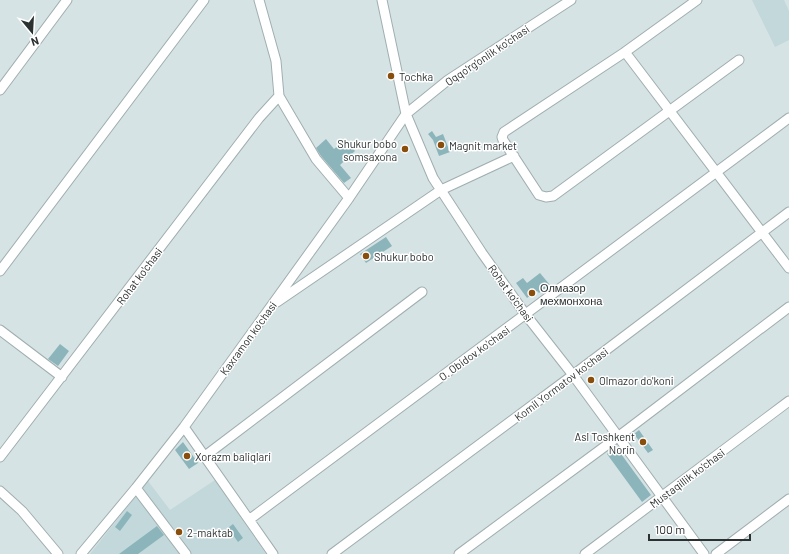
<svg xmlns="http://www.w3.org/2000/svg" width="789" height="554" font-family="Barlow,sans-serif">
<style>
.built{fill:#c2d8db}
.building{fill:#8cb5bb}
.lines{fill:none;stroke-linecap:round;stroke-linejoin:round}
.minor-casing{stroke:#a1aeaf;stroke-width:11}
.minor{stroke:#fff;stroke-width:9}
.poi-dot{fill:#894d0c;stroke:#fff;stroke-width:1.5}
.labels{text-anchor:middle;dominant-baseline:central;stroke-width:3;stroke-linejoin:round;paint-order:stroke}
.street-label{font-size:11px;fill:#2b3030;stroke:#fff}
.poi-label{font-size:11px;fill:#2b3030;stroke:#fff;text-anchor:start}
</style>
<rect width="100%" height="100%" fill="#d5e3e4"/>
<!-- built -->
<path class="built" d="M752 0H784L789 11V40L775 47Z
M215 480 266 554H90L148 481 170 510Z"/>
<!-- building -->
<path class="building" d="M432 131 436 137 443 134 450 152 439 156 433 140 428 134Z
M326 139 334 149 345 140 355 151 340 165 351 178 344 183 321 156 316 148Z
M386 237 392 246 366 263 360 254Z
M540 273 550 285 539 293 537 291 527 298 516 283 523 278 527 283Z
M60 344 69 351 58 366 48 359Z
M639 430 653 450 648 453 634 434Z
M183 442 198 463 189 469 175 450Z
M616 447 651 495 642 502 607 454Z
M127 511 132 515 120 531 115 527Z
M233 524 243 538 238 542 228 528Z
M157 526 164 535 138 554H119Z"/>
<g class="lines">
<!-- minor casing -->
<g class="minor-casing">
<path id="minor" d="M259 0 276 61 279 96 316 159 349 198
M382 0 406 114 433 178 482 253 526 315 573 375 704 554
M697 0 625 52 504 132 502 137 503 140 539 195 546 197 553 196 739 60
M625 52 789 268
M0 90 67 0
M0 271 204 0
M277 302 441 190 514 156
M0 330 62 377
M184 427 273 554
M205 456 422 292
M0 457 259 118 279 96
M136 488 186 554
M0 491 22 511 58 554
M250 519 789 118
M81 554 136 488 184 427 349 198 406 114 448 80 571 0
M332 554 573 375 789 212
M459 554 619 436 789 307
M585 554 789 401
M716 554 789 499"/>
</g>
<!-- minor -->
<use href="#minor" class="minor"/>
</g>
<!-- markers -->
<g class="poi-dot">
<circle cx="391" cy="76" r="4"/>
<circle cx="441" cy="145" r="4"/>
<circle cx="405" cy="149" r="4"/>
<circle cx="366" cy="256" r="4"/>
<circle cx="532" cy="293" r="4"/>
<circle cx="591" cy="380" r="4"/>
<circle cx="643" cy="442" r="4"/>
<circle cx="187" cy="456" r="4"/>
<circle cx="179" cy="532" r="4"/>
</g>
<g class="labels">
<!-- street labels -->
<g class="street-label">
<text transform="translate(487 55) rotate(-34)">Oqqo'rg'onlik ko'chasi</text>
<text transform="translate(139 276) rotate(-53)">Rohat ko'chasi</text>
<text transform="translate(511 293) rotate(54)">Rohat ko'chasi</text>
<text transform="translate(248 338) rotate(-54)">Kaxramon ko'chasi</text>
<text transform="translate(474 353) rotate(-36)">O. Obidov ko'chasi</text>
<text transform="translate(561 384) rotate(-37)">Komil Yormatov ko'chasi</text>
<text transform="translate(687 478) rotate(-37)">Mustaqillik ko'chasi</text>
</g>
<!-- poi labels -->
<g class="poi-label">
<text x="399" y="76">Tochka</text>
<text x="397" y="143" text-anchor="end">Shukur bobo<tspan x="397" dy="13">somsaxona</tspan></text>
<text x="449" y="145">Magnit market</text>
<text x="374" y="256">Shukur bobo</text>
<text x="540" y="287">Олмазор<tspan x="540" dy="13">мехмонхона</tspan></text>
<text x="599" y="380">Olmazor do'koni</text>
<text x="635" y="436" text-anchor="end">Asl Toshkent<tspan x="635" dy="13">Norin</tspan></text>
<text x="195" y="456">Xorazm baliqlari</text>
<text x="187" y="532">2-maktab</text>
</g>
</g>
<!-- north arrow -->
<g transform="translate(32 32) rotate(162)" stroke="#ffffff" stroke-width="3" paint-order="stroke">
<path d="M0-3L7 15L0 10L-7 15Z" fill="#2b3030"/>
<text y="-6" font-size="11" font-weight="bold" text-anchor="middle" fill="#2b3030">N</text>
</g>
<!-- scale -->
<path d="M649 534v6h101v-6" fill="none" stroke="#2b3030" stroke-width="2"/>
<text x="655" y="534" font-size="12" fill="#2b3030" stroke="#ffffff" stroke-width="3" paint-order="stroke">100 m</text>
</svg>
